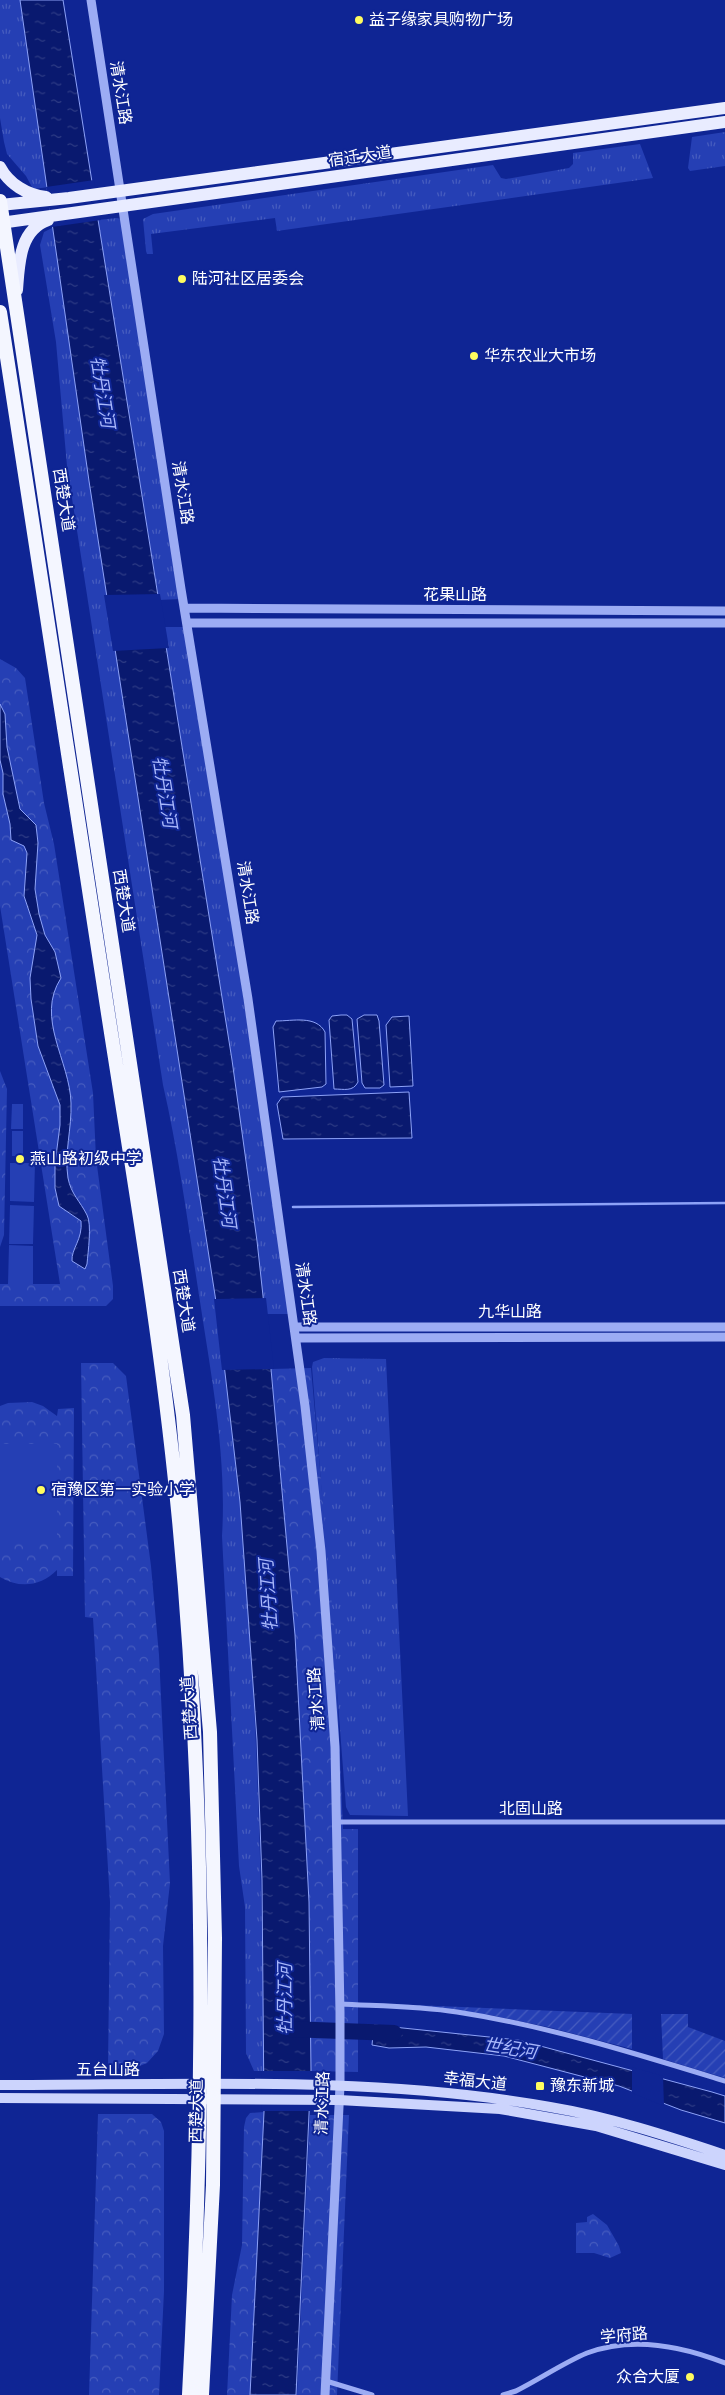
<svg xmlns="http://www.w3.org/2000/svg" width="725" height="2395" font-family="'Sofia Sans Condensed','Noto Sans SC',sans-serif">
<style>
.grass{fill:url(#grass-tufts)}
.forest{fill:url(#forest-crowns)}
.garden{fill:url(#garden-furrows)}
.pitch{fill:#253fb4}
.water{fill:url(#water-ripples);stroke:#8da2f8}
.pier{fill:#0f2594}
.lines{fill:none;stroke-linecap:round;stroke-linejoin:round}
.stream{stroke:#8da2f8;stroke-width:2.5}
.river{stroke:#09196f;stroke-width:16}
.minor{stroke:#9cacf4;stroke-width:5}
.tertiary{stroke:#9cacf4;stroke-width:9}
.secondary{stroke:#ccd4fd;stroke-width:10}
.primary{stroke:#e9ecff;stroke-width:12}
.trunk{stroke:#f4f6ff;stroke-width:14}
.poi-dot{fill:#fffc5f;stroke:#0f2594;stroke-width:2}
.labels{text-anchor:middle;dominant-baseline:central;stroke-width:4;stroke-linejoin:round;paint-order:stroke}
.poi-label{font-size:16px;fill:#fff;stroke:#0f2594;text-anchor:start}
.street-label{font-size:16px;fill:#fff;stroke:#0f2594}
.water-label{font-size:18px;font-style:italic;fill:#a8b7fb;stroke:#0f2594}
</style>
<defs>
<pattern id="grass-tufts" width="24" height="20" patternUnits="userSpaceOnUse" patternTransform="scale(1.25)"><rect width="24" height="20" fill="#253fb4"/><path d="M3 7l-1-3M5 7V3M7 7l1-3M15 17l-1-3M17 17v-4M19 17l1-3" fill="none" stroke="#465cbf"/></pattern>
<pattern id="forest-crowns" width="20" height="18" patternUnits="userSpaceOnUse" patternTransform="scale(1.25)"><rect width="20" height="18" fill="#253fb4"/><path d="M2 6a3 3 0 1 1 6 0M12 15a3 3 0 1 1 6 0" fill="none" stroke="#465cbf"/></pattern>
<pattern id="garden-furrows" width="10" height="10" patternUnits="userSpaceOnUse" patternTransform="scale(1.25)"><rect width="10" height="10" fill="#253fb4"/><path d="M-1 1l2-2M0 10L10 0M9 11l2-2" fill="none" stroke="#465cbf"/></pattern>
<pattern id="water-ripples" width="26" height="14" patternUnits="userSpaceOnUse" patternTransform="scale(1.25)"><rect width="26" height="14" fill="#09196f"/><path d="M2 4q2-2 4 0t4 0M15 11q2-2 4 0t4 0" fill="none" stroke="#2e3c85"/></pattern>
</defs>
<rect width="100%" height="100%" fill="#0f2594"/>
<!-- grass -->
<path class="grass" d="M0 0H20L49 187 33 189 26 176 7 154 4 142 0 118Z
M725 132V166L690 171 688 168 692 137Z
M640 144 653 178 277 231 275 218 151 234 153 254H147L146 251 143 219 153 214 493 165 501 178 506 179 569 168 573 164V153Z
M117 218 121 219 180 599 159 600 98 220Z
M54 227C89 483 129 738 168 993 194 1162 224 1331 240 1502 257 1691 262 1881 264 2071H254L246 2053 245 1907 239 1866 222 1536C227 1455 211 1375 199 1295 188 1225 179 1155 163 1085L67 466 56 342 40 245 44 232Z
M163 627H184L238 961 290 1314H265L232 1060Z
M324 1358 386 1359 408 1816 350 1815 346 1807 312 1367 313 1362Z"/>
<!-- forest -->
<path class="forest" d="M0 659 16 668 25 678 44 803 54 844 93 1093 96 1158 113 1286V1299L106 1306H0V1284H60L0 906Z
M0 1071 7 1089 4 1235 0 1247Z
M81 1363H113L126 1376 151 1566 159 1655 170 1883 163 1946 164 2034 158 2051 147 2063 132 2069 108 2068 110 1902 93 1618 85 1617Z
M311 1368 335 1639 343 1829H358V2072L311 2071 309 1902 295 1635 271 1369Z
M32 1402 43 1406 57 1416 58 1409 74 1408 73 1576H57V1570C41 1586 20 1589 0 1577V1406L8 1403Z
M264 2112 250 2395H227L232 2295 242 2245 244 2127 246 2118 250 2113Z
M98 2114H152L161 2122 164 2131V2291L159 2395H89Z
M310 2115H349L337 2395H297Z
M593 2214 607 2225 619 2246 621 2253 610 2258 594 2253H576V2223L587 2222V2217Z"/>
<!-- garden -->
<path class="garden" d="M365 2003 632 2014V2049L548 2027 490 2015Z
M661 2014H688V2027L725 2041V2078L663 2059Z"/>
<!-- pitch -->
<path class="pitch" d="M12 1104H23V1129H11Z
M12 1131H23V1156H12Z
M10 1163H35L34 1202 10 1201Z
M10 1205 34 1206 33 1244H9Z
M9 1245 33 1246V1284H8Z
M0 1444H57V1541H0Z"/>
<!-- water -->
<path class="water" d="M20 0H63L232 1060 257 1241 271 1369 295 1635 309 1902 311 2071 296 2395H250L264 2112 262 1880 257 1740 240 1502 219 1321 89 481Z
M0 704 5 714 7 747 20 809 36 825 38 843 35 889 39 914 45 935 55 952 61 978C35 1018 70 1061 71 1103 72 1128 64 1153 68 1178 71 1194 80 1201 87 1215 92 1224 88 1252 87 1264L85 1269 72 1261C71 1249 83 1239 81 1221L59 1206 55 1188V1164L60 1125V1105L38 1046 31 999 30 978 37 935 24 896 27 853 24 846 11 840 10 824 3 794V773L0 760Z
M341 1015H347L352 1019 358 1082C353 1092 344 1089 334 1089L329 1020 332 1016Z
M364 1015H377L379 1021 384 1085 380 1088H365L362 1083 357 1019Z
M409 1016 413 1086 390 1087 386 1025 392 1017Z
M276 1021C293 1021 316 1015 325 1032L326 1084 322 1087 279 1092 273 1027Z
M409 1092 412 1138 283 1139 277 1104 282 1097Z
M374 2025 518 2040 712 2092 725 2096V2123L681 2110 619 2086 504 2056 426 2047 389 2048 372 2045Z"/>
<!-- pier -->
<path class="pier" d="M94 180 101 220 52 227 46 187Z
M160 594 169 648 113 651 104 595Z
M266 1298 274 1369 222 1370 214 1299Z
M632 2067 663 2076 664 2106 632 2093Z
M261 2071H313L311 2111H262Z"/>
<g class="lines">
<!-- stream -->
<path class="stream" d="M293 1207 725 1203"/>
<!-- river -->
<path class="river" d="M289 2029 394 2033"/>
<!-- minor -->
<path class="minor" d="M336 1822H725
M340 2004C379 2006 418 2006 457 2012 548 2026 637 2054 725 2081
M326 2381 372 2395
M503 2395 516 2391C540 2379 563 2363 587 2353 632 2336 682 2346 725 2363"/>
<!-- tertiary -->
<path class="tertiary" d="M91 0 181 589 248 999 305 1406 321 1551 335 1747 340 2012V2086L325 2395
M185 608 725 611
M187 623H725
M294 1327H725
M296 1338 725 1337"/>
<!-- secondary -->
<path class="secondary" d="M0 2085C183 2085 370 2075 550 2107 610 2117 668 2136 725 2155
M0 2098 339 2100 500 2109 596 2126 725 2165"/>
<!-- primary -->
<path class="primary" d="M0 167C9 184 27 195 46 197
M0 205 69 198 725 108
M0 223 725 122
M17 290C19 265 19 230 48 220"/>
<!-- trunk -->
<path class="trunk" d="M0 201 183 1415 210 1732 215 1938 213 2185 202 2395
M0 312C36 548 73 784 109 1020 134 1180 161 1339 177 1500 207 1797 205 2097 189 2395"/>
</g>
<!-- markers -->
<g class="poi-dot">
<circle cx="359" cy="20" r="5"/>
<circle cx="182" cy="279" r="5"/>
<circle cx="474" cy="356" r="5"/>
<circle cx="20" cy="1159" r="5"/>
<circle cx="41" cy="1490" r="5"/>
<rect x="535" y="2081" width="10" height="10" rx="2.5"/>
<circle cx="690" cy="2377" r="5"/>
</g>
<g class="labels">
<!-- poi labels -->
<g class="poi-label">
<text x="369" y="20">益子缘家具购物广场</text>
<text x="192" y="279">陆河社区居委会</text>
<text x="484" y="356">华东农业大市场</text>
<text x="30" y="1159">燕山路初级中学</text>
<text x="51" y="1490">宿豫区第一实验小学</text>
<text x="550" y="2086">豫东新城</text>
<text x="680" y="2377" text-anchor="end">众合大厦</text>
</g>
<!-- street labels -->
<g class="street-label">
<text transform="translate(120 93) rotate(81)">清水江路</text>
<text transform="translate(360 157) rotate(-8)">宿迁大道</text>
<text transform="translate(182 493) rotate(81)">清水江路</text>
<text transform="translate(63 500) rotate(81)">西楚大道</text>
<text x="455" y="595">花果山路</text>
<text transform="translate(247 893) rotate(81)">清水江路</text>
<text transform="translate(123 901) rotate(81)">西楚大道</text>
<text transform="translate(305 1294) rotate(82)">清水江路</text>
<text transform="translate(183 1301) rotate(81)">西楚大道</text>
<text x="510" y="1312">九华山路</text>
<text transform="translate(317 1699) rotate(-94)">清水江路</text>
<text transform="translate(190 1708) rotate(-94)">西楚大道</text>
<text x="531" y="1809">北固山路</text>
<text x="108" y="2070">五台山路</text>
<text transform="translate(475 2082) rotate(6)">幸福大道</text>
<text transform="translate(323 2103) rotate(-88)">清水江路</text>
<text transform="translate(197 2111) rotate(-89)">西楚大道</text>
<text transform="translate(624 2336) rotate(-5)">学府路</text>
</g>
<!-- water labels -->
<g class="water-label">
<text transform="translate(102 392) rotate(81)">牡丹江河</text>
<text transform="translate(164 792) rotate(81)">牡丹江河</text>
<text transform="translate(224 1192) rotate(82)">牡丹江河</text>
<text transform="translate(269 1595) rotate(-94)">牡丹江河</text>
<text transform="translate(285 1999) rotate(-90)">牡丹江河</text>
<text transform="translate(510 2049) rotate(9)">世纪河</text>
</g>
</g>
</svg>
